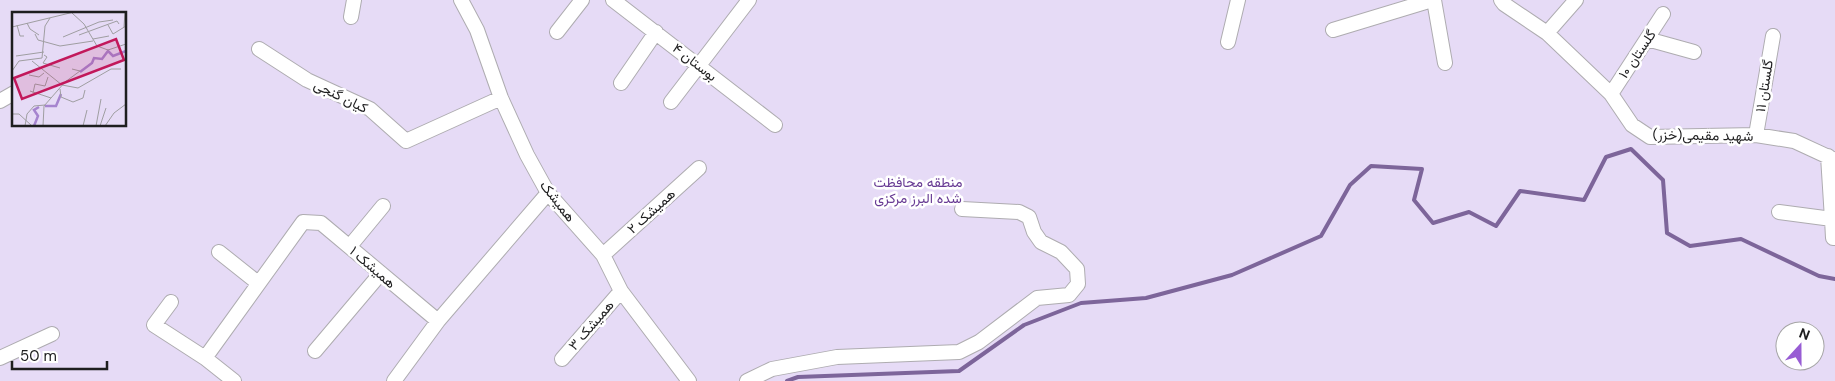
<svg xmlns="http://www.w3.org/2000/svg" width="1835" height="381" font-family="'DM Sans',Vazirmatn,sans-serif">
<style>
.green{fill:#e6dbf6;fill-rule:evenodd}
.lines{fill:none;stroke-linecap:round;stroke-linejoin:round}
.stream{stroke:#7d659a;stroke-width:4}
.minor-casing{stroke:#aeacb0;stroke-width:16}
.minor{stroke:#fff;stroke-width:14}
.labels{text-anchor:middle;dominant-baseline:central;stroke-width:5;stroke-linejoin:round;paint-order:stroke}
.street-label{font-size:14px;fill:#1e1e1f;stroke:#fff}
.park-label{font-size:14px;fill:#683b94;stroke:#fff}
.inset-river{fill:none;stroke:#a684cf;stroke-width:2.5}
.inset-road{fill:none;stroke:#9f9ea1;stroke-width:1}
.view{fill:#c2185b;fill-opacity:0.15;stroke:#c2185b;stroke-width:2.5}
.inset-edge{fill:none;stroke:#1e1e1f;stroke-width:2.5}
</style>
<rect width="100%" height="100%" fill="#f5f3f8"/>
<!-- green -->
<path class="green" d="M0 0H1835V381H0ZM14 14H125V125H14ZM1785 331H1815V361H1785Z"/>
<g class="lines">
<!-- stream -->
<path class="stream" d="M787 381 798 377 959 371 1024 325 1081 303 1146 298 1232 275 1321 236 1350 185 1371 166 1422 169 1414 200 1433 223 1469 212 1496 226 1520 191 1584 200 1606 157 1631 149 1663 180 1667 233 1690 246 1741 239 1819 276 1835 279"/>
<!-- minor casing -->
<g class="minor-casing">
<path id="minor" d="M461 0 477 30 501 98 527 155 548 193 603 255 621 291 689 381
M613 0 775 125
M1434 0 1445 63
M1501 0 1504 4 1547 33 1611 94 1632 125 1650 137 1756 135 1794 141 1835 160
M351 17 354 0
M1333 30 1432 0
M557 32 582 0
M1547 33 1576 0
M1647 39 1694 52
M1228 42 1238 0
M259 49 307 80 370 109 406 141 501 98
M621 83 656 32
M1611 94 1663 14
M0 101 14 93
M671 102 749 0
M1756 135 1773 36
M1779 212 1832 219 1828 156
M1832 219 1833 238H1835
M350 246 383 206
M219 252 258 283
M603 255 699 168
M171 302 154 325 205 358 234 381
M315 351 381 273
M0 358 52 334
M205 358 303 222 321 223 438 321 548 193
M562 359 621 291
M394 381 438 321
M747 381 772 369 837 357 959 352 979 342 1037 298 1069 295 1078 284 1077 269 1061 252 1041 242 1034 232 1029 217 1019 212 962 209"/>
</g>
<!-- minor -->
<use href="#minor" class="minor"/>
</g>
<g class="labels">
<!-- street labels -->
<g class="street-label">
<text transform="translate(1637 54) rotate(-56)">گلستان ۱۰</text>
<text transform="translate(695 62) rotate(38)">بوستان ۴</text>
<text transform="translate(1764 86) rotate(-81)">گلستان ۱۱</text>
<text transform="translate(341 96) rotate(26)">کیان گنجی</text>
<text transform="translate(1703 135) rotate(1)">شهید مقیمی(‌خزر)</text>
<text transform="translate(558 201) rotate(52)">همیشک</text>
<text transform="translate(651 211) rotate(-42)">همیشک ۲</text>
<text transform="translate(373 267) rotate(41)">همیشک ۱</text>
<text transform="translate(591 325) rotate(-49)">همیشک ۳</text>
</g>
<!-- park labels -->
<g class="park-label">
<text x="918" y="182">منطقه محافظت<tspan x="918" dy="16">شده البرز مرکزی</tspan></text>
</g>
</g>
<!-- overview -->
<g transform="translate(12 12)">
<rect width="114" height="114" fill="#f5f3f8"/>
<path d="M0 0H114V114H0Z" fill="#e6dbf6"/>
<path class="inset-river" d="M68 60 80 51 82 46 90 47 96 39 101 44 114 39M33 94H44L49 82M22 114 26 104 22 98 27 95"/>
<path class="inset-road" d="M60 1 72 12 85 34 96 38 114 32M15 11 18 17 27 23M5 13 8 24H12M96 13 101 22 114 14M0 15 62 0M112 15 113 0M23 22 26 28 48 34 81 29M67 23 105 9 107 12M51 25 87 10 101 8M81 27 97 24M32 43 35 45 31 51 48 56M4 44 32 40M20 49 50 73 66 76 99 57H109M0 59 7 49 30 46 33 14 38 6M17 63 27 65 32 61M48 77 49 85 61 90 71 86 73 78M18 79 39 86M21 81 23 72 33 74 36 65M0 102H7L20 114M13 114 15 102 22 94 33 93M31 114 32 94 53 70 68 59 60 57M71 114 75 98M84 114 89 87M88 114 94 96M93 114 102 101 114 92"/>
<path class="view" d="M104 27 112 48 10 87 2 66Z"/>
<rect width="114" height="114" class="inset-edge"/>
</g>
<!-- north arrow -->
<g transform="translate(1800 346) rotate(21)"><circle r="24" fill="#ffffff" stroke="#a5a5a5"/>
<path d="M0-4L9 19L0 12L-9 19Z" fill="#985dd4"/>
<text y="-8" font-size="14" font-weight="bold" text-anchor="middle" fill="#1e1e1f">N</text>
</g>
<!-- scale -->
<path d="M12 361v8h95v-8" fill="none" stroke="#1e1e1f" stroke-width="2.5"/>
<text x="20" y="361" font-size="15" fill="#1e1e1f" stroke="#ffffff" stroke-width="4" paint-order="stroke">50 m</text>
</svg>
